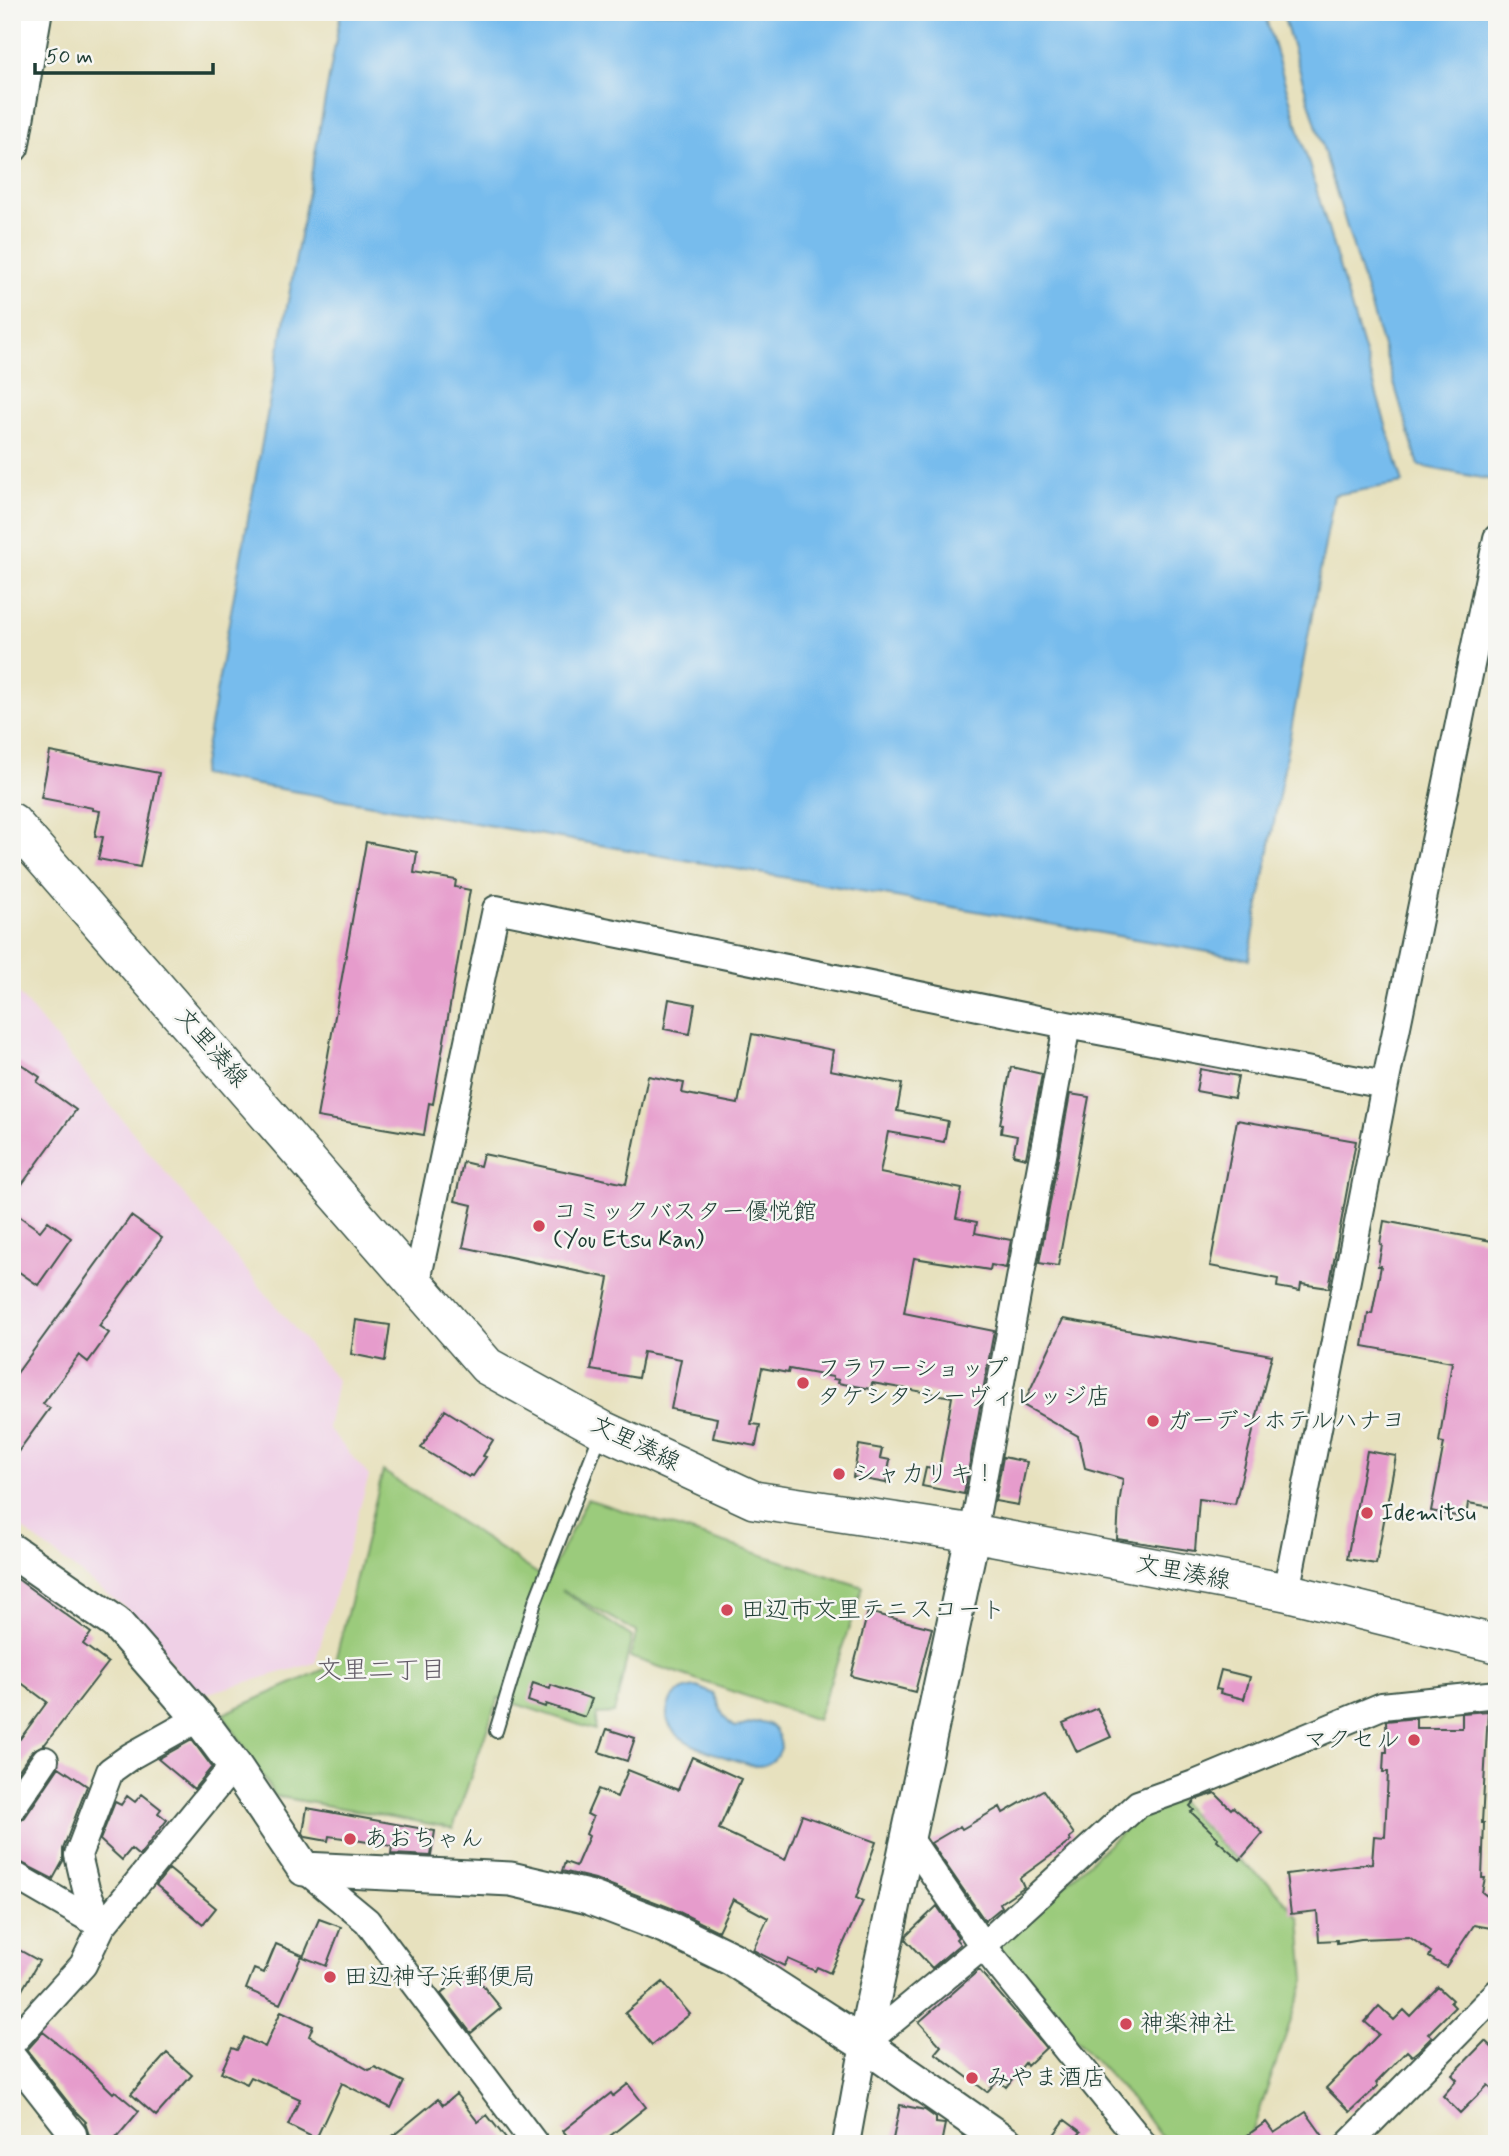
<svg xmlns="http://www.w3.org/2000/svg" width="1509" height="2156" font-family="Mynerve,'Klee One',sans-serif">
<style>
.built{fill:#efd0e6}
.green{fill:#9bcb7b;stroke:#5d8458;stroke-width:2}
.water{fill:#77bced;stroke:#4b7c90;stroke-width:2}
.building{fill:#e69ccc}
.lines{fill:none;stroke-linecap:round;stroke-linejoin:round}
.service-casing{stroke:#3d5649;stroke-width:16}
.minor-casing{stroke:#3d5649;stroke-width:30}
.tertiary-casing{stroke:#3d5649;stroke-width:37}
.secondary-casing{stroke:#3d5649;stroke-width:40}
.service{stroke:#fff;stroke-width:12}
.minor{stroke:#fff;stroke-width:26}
.tertiary{stroke:#fff;stroke-width:33}
.secondary{stroke:#fff;stroke-width:37}
.poi-dot{fill:#d1495b;stroke:#f6f6f2;stroke-width:2.5}
.labels{text-anchor:middle;dominant-baseline:central;stroke-width:5;stroke-linejoin:round;paint-order:stroke}
.street-label{font-size:24px;fill:#1f3d34;stroke:#f6f6f2}
.poi-label{font-size:24px;fill:#1f3d34;stroke:#f6f6f2;text-anchor:start}
.neighbourhood-label{font-size:26px;fill:#655e69;stroke:#f6f6f2}
</style>
<rect width="100%" height="100%" fill="#f6f6f2"/>
<filter id="ink" filterUnits="userSpaceOnUse"><feTurbulence type="fractalNoise" baseFrequency=".0143" numOctaves="2"/><feDisplacementMap in="SourceGraphic" scale="14" xChannelSelector="R" yChannelSelector="G"/><feConvolveMatrix kernelMatrix="1 2 1 2 8 2 1 2 1" color-interpolation-filters="sRGB"/></filter>
<filter id="wash" filterUnits="userSpaceOnUse"><feTurbulence type="fractalNoise" baseFrequency=".00686" numOctaves="4" result="noise"/><feDisplacementMap in="SourceGraphic" scale="28" xChannelSelector="R" yChannelSelector="G"/><feGaussianBlur stdDeviation="1.57" result="paint"/><feColorMatrix in="noise" values="0 0 0 0 0 0 0 0 0 0 0 0 0 0 0 0 0 1.4 0 .05"/><feComposite in="paint" operator="in"/></filter>
<g filter="url(#wash)">
<rect width="100%" height="100%" fill="#e7e1be"/>
<!-- built -->
<path class="built" d="M12 986 337 1380 328 1428 369 1476 315 1663 198 1696 128 1610 12 1521Z"/>
<!-- green -->
<path class="green" d="M383 1471 547 1580 587 1499 863 1587 817 1720 630 1657 637 1632 562 1590 632 1637 614 1713 597 1714 595 1730 498 1698 453 1828 275 1796 223 1714 334 1665Z
M1177 1799 1226 1850 1270 1884 1300 1919 1305 1980 1250 2138 1243 2144H1179L1160 2136 1141 2110 994 1950 1135 1820Z"/>
<!-- water -->
<path class="water" d="M341 12H1264L1403 483 1334 495 1249 959 201 775Z
M1282 12H1497V481L1419 466Z
M697 1687 714 1694C721 1707 721 1719 735 1727 743 1727 746 1725 753 1723 770 1718 780 1733 781 1748 776 1761 768 1767 754 1766 729 1757 657 1744 668 1707 672 1693 684 1688 697 1687Z"/>
<g id="blocks">
<!-- building -->
<path class="building" d="M50 752 159 773 140 867 98 859 103 837 95 836 100 811 93 810V808L41 798Z
M366 842 417 852 414 873 456 880 455 887 470 890 433 1104 429 1103 424 1135 317 1117Z
M669 999 695 1004 690 1034 664 1029Z
M752 1034 833 1050 830 1070 902 1084 897 1111 948 1121 944 1142 888 1132 880 1173 962 1189 956 1218 977 1222 975 1233 1011 1240 1006 1268 991 1265 990 1270 914 1258 904 1313 994 1331 964 1494 922 1486 926 1468 939 1470 952 1397 872 1383 871 1389 838 1383 839 1380 833 1379V1377L789 1369 788 1373 762 1368 751 1424 760 1425 756 1446 713 1438 717 1418 671 1409 681 1359 643 1352 638 1378 591 1370 609 1278 463 1247 472 1205 455 1201 463 1162 480 1166 483 1154 626 1184 648 1076 684 1083 682 1093 738 1104Z
M12 1058 40 1077 37 1082 76 1110 12 1198Z
M1011 1067 1042 1074 1026 1158 1013 1155 1017 1136 1001 1133 1002 1124H1000Z
M1200 1069 1238 1076 1234 1098 1196 1091Z
M1070 1094 1089 1097 1058 1266 1039 1263Z
M1237 1120 1356 1141 1329 1288 1301 1284 1300 1291 1277 1287 1278 1279 1210 1266Z
M12 1211 40 1231 48 1221 71 1238 38 1285 12 1267Z
M131 1216 162 1238 99 1326 109 1333 88 1362 79 1355 43 1404 50 1408 12 1460V1380Z
M1384 1221 1497 1242V1508L1468 1503 1466 1518 1431 1511 1444 1443 1439 1442 1452 1362 1363 1346 1368 1314H1372L1381 1266H1378L1382 1245 1380 1244Z
M1063 1319 1272 1355 1235 1504 1199 1499 1195 1551 1117 1539 1119 1504 1123 1479 1085 1468 1078 1436 1023 1405Z
M356 1320 390 1325 385 1361 351 1354Z
M445 1410 493 1440 483 1456 486 1457 473 1476 470 1475 469 1477 421 1448Z
M859 1445 882 1449 880 1458 890 1460 886 1483 853 1477Z
M1367 1451 1396 1456 1376 1564 1347 1559Z
M1003 1457 1027 1462 1018 1505 995 1501Z
M12 1575 91 1633 83 1644 108 1663 45 1744 32 1751 12 1780V1734L20 1739 47 1702 12 1676Z
M868 1612 932 1628 915 1692 851 1676Z
M1221 1670 1250 1677 1244 1699 1220 1693 1221 1690 1216 1689Z
M533 1683 550 1689 551 1685 592 1699 585 1717 546 1704 545 1707 528 1701Z
M1097 1708 1111 1737 1077 1752 1063 1723Z
M1488 1711 1482 1823H1484L1482 1878H1485L1482 1892 1497 1904V1929L1474 1925 1446 1967 1429 1957 1431 1952 1409 1937 1361 1939 1337 1943V1940L1319 1941 1317 1911 1291 1914 1286 1874 1372 1863 1374 1836 1385 1837 1388 1772H1383L1384 1752H1387L1386 1721 1416 1718V1728H1462V1713Z
M607 1729 635 1738 627 1761 599 1752Z
M192 1740 212 1767 194 1789 158 1759Z
M692 1757 741 1779 719 1829 785 1860 802 1815 876 1842 856 1898 863 1901 830 1973 817 1967 815 1971 788 1959 784 1966 753 1950 768 1918 733 1899 718 1931 671 1908 595 1879 562 1871 565 1862 576 1866 589 1836 586 1834 593 1817 587 1814 598 1789 617 1797 628 1770 678 1790Z
M59 1767 87 1786 63 1849V1861L53 1879 12 1858V1824L19 1822 25 1817Z
M1043 1790 1074 1834 1069 1838 1071 1841 1020 1878 1024 1887 1000 1903 1002 1907 985 1921 931 1843 960 1826 962 1829 1000 1807 1003 1813Z
M1215 1793 1231 1809 1233 1807 1263 1833 1240 1860 1217 1840 1218 1838 1191 1812 1194 1810 1190 1806 1195 1800Z
M142 1794 161 1809 158 1813 167 1820 139 1856 131 1849 122 1860 100 1840 115 1802 121 1805 127 1796 135 1802Z
M307 1808 435 1831 431 1856 391 1854 392 1846 343 1838 329 1836 328 1841 306 1837 303 1833Z
M169 1869 216 1908 203 1924 156 1885Z
M937 1906 958 1937 956 1939 960 1944 932 1968 906 1940 907 1935Z
M319 1919 341 1927 326 1966 303 1957Z
M276 1944 302 1955 280 2004 246 1989 254 1969 264 1973Z
M12 1946 39 1961 12 2007Z
M470 1970 501 2008 471 2033 441 1994Z
M979 1970 1046 2048 1027 2066 1025 2063 1006 2087 999 2081 996 2082 987 2092 935 2053 941 2046 919 2022Z
M663 1982 690 2014 652 2045 625 2013Z
M1438 1987 1452 2000 1450 2002 1455 2007 1428 2034 1432 2037 1418 2051 1412 2056 1407 2051 1376 2083 1378 2086 1350 2112 1326 2088 1379 2034 1365 2022 1379 2006 1394 2020 1404 2010 1410 2016Z
M281 2011 313 2026 309 2036 369 2070 375 2067 404 2082 391 2108 342 2083 316 2139 288 2125 300 2099 251 2077 247 2084 221 2072 232 2048 237 2050 244 2037 265 2047Z
M43 2032 80 2061 113 2093 115 2091 139 2111 111 2144H100L89 2135 85 2123 86 2122 75 2111 27 2050Z
M1485 2041 1497 2052V2093L1488 2085 1460 2113 1443 2096 1457 2080 1452 2075Z
M167 2053 192 2075 156 2116 131 2094Z
M628 2084 646 2107 600 2144H574L563 2131 611 2093 613 2096Z
M456 2094 478 2122 487 2115 510 2144H383L438 2099 443 2105Z
M900 2105 925 2110 936 2118V2123L945 2124 941 2144H892Z
M1306 2112 1323 2136 1312 2144H1235L1266 2122 1274 2133Z
M1065 2120 1081 2132 1071 2144H1047Z"/>
</g>
</g>
<g filter="url(#ink)">
<use href="#blocks" fill-opacity="0" stroke="#3d5649" stroke-width="2"/>
<g class="lines">
<!-- service casing -->
<g class="service-casing">
<path id="service" d="M496 1731 535 1602 601 1433"/>
</g>
<!-- minor casing -->
<g class="minor-casing">
<path id="minor" d="M416 1286 496 909 1067 1025 1385 1085
M973 1533 1067 1025
M1286 1592 1385 1085 1497 538
M12 1808 45 1760
M907 1835 983 1946 1143 2144
M304 1869 367 1921 535 2144
M12 1874 102 1926
M102 1926 86 1889 78 1855 110 1771 131 1756 199 1718
M12 2043 83 1965 102 1926 234 1765
M12 2056 73 2134 75 2144
M846 2144 864 2044 983 1946 1138 1804 1197 1783 1382 1706 1497 1694
M1349 2144 1497 1993"/>
</g>
<!-- tertiary casing -->
<g class="tertiary-casing">
<path id="tertiary" d="M12 146 35 12
M12 1551 116 1623 199 1718 234 1765 304 1869 511 1879 588 1897 664 1926 732 1959 864 2044 1007 2144
M864 2044 973 1533"/>
</g>
<!-- secondary casing -->
<g class="secondary-casing">
<path id="secondary" d="M12 822 487 1366 603 1430 754 1500 973 1533 1286 1592 1497 1644"/>
</g>
<!-- service -->
<use href="#service" class="service"/>
<!-- minor -->
<use href="#minor" class="minor"/>
<!-- tertiary -->
<use href="#tertiary" class="tertiary"/>
<!-- secondary -->
<use href="#secondary" class="secondary"/>
</g>
</g>
<!-- markers -->
<g class="poi-dot">
<circle cx="539" cy="1226" r="7"/>
<circle cx="803" cy="1383" r="7"/>
<circle cx="1153" cy="1421" r="7"/>
<circle cx="839" cy="1474" r="7"/>
<circle cx="1367" cy="1513" r="7"/>
<circle cx="727" cy="1610" r="7"/>
<circle cx="1414" cy="1740" r="7"/>
<circle cx="350" cy="1839" r="7"/>
<circle cx="330" cy="1977" r="7"/>
<circle cx="1126" cy="2024" r="7"/>
<circle cx="972" cy="2078" r="7"/>
</g>
<g class="labels">
<!-- street labels -->
<g class="street-label">
<text transform="translate(211 1048) rotate(49)">文里湊線</text>
<text transform="translate(635 1444) rotate(26)">文里湊線</text>
<text transform="translate(1183 1573) rotate(11)">文里湊線</text>
</g>
<!-- poi labels -->
<g class="poi-label">
<text x="553" y="1212">コミックバスター優悦館<tspan x="553" dy="28">(You Etsu Kan)</tspan></text>
<text x="817" y="1369">フラワーショップ<tspan x="817" dy="28">タケシタ シーヴィレッジ店</tspan></text>
<text x="1167" y="1421">ガーデンホテルハナヨ</text>
<text x="853" y="1474">シャカリキ！</text>
<text x="1381" y="1513">Idemitsu</text>
<text x="741" y="1610">田辺市文里テニスコート</text>
<text x="1400" y="1740" text-anchor="end">マクセル</text>
<text x="364" y="1839">あおちゃん</text>
<text x="344" y="1977">田辺神子浜郵便局</text>
<text x="1140" y="2024">神楽神社</text>
<text x="986" y="2078">みやま酒店</text>
</g>
<!-- neighbourhood labels -->
<g class="neighbourhood-label">
<text x="381" y="1671">文里二丁目</text>
</g>
</g>
<!-- margin -->
<rect width="1509" height="2156" fill="none" stroke="#f6f6f2" stroke-width="42"/>
<!-- scale -->
<path d="M35 63v10h178v-10" fill="none" stroke="#1f3d34" stroke-width="3.5"/>
<text x="46" y="63" font-size="21" fill="#1f3d34" stroke="#f6f6f2" stroke-width="5" paint-order="stroke">50 m</text>
</svg>
